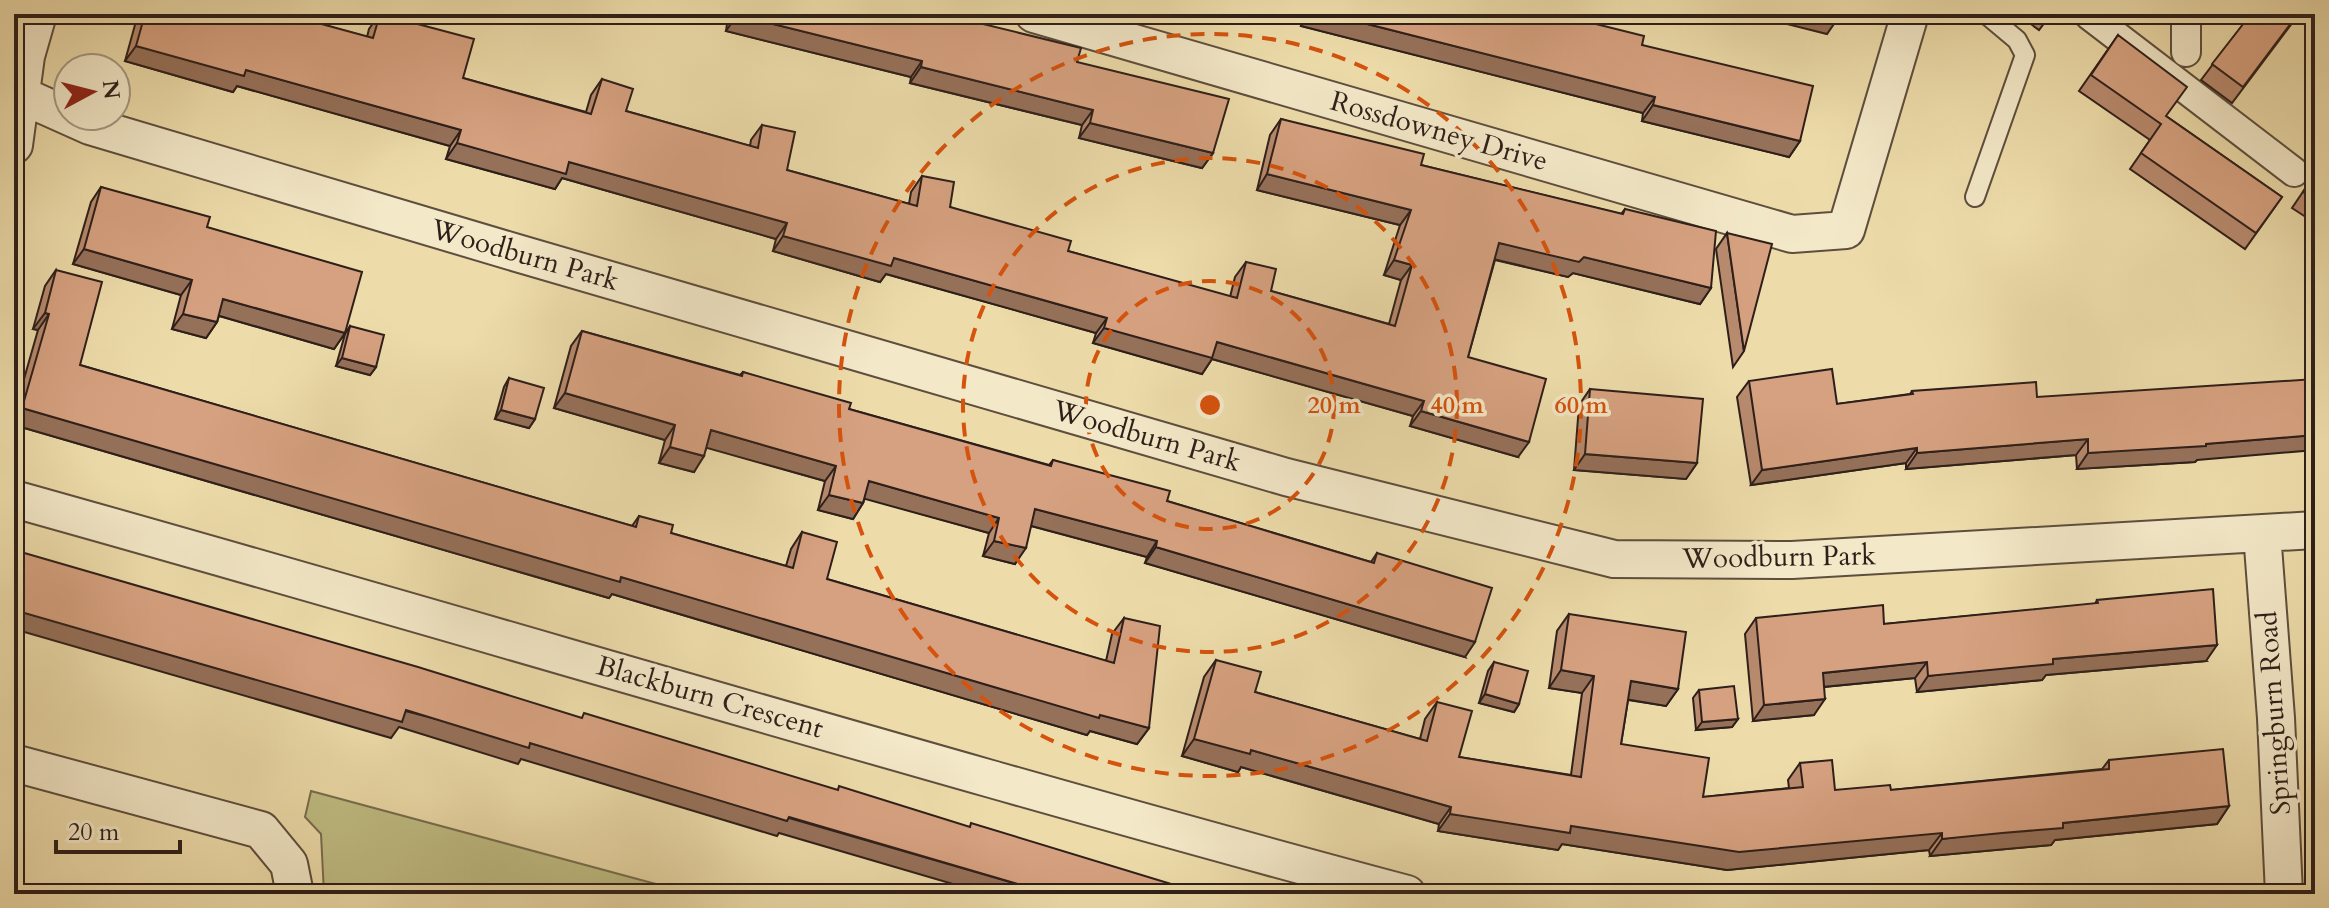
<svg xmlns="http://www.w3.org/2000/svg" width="2329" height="908" font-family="Cardo,serif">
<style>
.green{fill:#c0be84;stroke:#776e4f;stroke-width:2}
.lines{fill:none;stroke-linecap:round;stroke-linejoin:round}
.service-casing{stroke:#5e4e3e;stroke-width:22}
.pedestrian-casing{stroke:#5e4e3e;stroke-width:32}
.minor-casing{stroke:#5e4e3e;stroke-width:40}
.service{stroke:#f3e8c8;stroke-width:18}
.pedestrian{stroke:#f3e8c8;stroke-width:28}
.minor{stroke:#f3e8c8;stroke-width:36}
.wall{fill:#b88a6e;stroke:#2e1f1a;stroke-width:2}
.shaded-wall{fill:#96715a;stroke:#2e1f1a;stroke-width:2}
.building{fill:#d6a180;stroke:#2e1f1a;stroke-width:2}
.ring{fill:none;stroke:#d5530d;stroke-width:4;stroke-dasharray:14 10}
.labels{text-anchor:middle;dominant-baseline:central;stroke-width:7;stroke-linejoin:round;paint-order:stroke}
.street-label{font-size:28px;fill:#2e1f1a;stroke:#f3e8c8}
.centre{fill:#d5530d;stroke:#f3e8c8;stroke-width:4}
.ring-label{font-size:24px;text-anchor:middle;font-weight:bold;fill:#d5530d;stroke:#f3e8c8;stroke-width:7;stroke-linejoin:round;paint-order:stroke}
</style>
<rect width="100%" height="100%" fill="#eddcaa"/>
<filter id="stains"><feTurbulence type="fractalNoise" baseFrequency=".0025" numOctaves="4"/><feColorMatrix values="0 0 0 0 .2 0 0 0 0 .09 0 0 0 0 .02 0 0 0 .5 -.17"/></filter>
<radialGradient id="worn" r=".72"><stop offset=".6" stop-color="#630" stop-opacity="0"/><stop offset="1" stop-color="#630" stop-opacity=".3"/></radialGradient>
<!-- green -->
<path class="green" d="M311 791 693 894H324L321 834 305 817Z"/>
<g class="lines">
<!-- service casing -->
<g class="service-casing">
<path id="service" d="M1975 197 2025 55 2017 40 1986 14"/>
</g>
<!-- pedestrian casing -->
<g class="pedestrian-casing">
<path id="pedestrian" d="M2186 14V52
M2089 15 2294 172"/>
</g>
<!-- minor casing -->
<g class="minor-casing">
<path id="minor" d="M1034 14 1792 234 1846 230 1910 14
M14 92 90 126 517 253 1286 477 1614 559 1792 560 2315 530
M14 145 26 56 38 14
M14 499C479 629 940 769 1407 894
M2262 533 2276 718 2284 894
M14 763 261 830 289 864 295 894"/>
</g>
<!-- service -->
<use href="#service" class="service"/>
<!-- pedestrian -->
<use href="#pedestrian" class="pedestrian"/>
<!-- minor -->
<use href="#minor" class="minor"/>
</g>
<!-- wall -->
<path class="wall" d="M138 14H304L303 19 367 37 369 29 380 14 463 78 586 112 591 95 602 79 626 111 750 146 751 140 762 125 787 170 909 204 911 192 922 176 950 207 1068 251 1230 297 1235 277 1246 262 1271 291 1389 324 1401 280 1384 275 1400 225 1257 190 1270 135 1281 119 1421 165 1621 214 1625 209 1711 288 1700 304 1573 273 1568 277 1495 260 1468 357 1518 457 1410 426 1413 416 1212 359 1202 374 1093 343 1096 333 886 274 880 282 773 251 776 239 562 178 555 189 446 159 450 146 237 86 233 92 125 61Z
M684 14H942L1077 62 1213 153 1202 168 1079 138 1082 125 910 83 911 77 726 31 727 24Z
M1282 14H1556L1642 45 1800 141 1789 157 1642 121 1643 113 1301 26 1303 19Z
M2017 14H2051L2039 30Z
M2251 14H2299L2232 103 2201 80Z
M2118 35 2166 116 2282 197 2245 249 2130 169 2150 140 2079 91Z
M2315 174V223L2292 208Z
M101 187 207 227 345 333 334 349 219 316 217 322 206 338 172 329 181 295 73 264 91 202Z
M1727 233 1744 351 1733 367 1716 249Z
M56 270 80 365 632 526 639 516 671 533 786 566 791 549 802 532 827 579 1106 661 1112 634 1124 618 1149 728 1137 744 1090 731 1087 735 612 594 609 598 14 425V414L38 330 33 329 45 286Z
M350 326 376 367 370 375 336 366 345 334Z
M582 331 740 375 743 372 849 409 1049 465 1053 460 1167 501 1371 562 1377 553 1465 657 1145 563 1147 557 1031 526 1015 564 983 556 989 533 865 498 863 503 853 519 818 510 825 481 707 447 694 472 659 463 665 440 554 408 571 346Z
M509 378 535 419 529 428 495 419 504 387Z
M1749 381 1837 404 1910 394 1912 391 2037 397 2197 460 2195 462 2077 469 2076 455 1906 469V463L1751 485 1737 397Z
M1590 389 1697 463 1686 479 1574 470 1579 405Z
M2097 600 2206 661 2046 675 2042 680 1917 692 1915 678 1824 687 1814 715 1753 721 1745 634 1756 618 1884 624 2095 604Z
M1569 614 1678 689 1666 706 1628 700 1621 744 1703 797 1789 788 1788 780 1800 763 1835 790H1891L2102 769 2109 760 2229 806 2217 824 2055 840 2051 845 1930 856 1929 850 1727 870 1562 844 1558 850 1438 831 1439 824 1241 767 1238 772 1182 756 1204 677 1216 660 1255 692 1420 739 1425 719 1437 702 1459 757 1571 775 1582 693 1549 688 1557 631Z
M1494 662 1519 704 1514 712 1479 703 1488 671Z
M1699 690 1738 719 1732 727 1696 730 1693 698Z"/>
<!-- shaded-wall -->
<path class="shaded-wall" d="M684 14H734L727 24Z
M1282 14H1306L1303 19Z
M1309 14H1328L1655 97 1643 113 1301 26Z
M1747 14H1823L1838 18 1827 34Z
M737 15 922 61 911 77 726 31Z
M136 46 246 70 461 130 450 146 237 86 233 92 125 61Z
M921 67 1093 110 1082 125 910 83Z
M1653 105 1800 141 1789 157 1642 121Z
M1090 123 1213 153 1202 168 1079 138Z
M457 143 569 162 787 223 776 239 562 178 555 189 446 159Z
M1267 174 1411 210 1400 225 1257 190Z
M783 236 894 258 1107 318 1096 333 886 274 880 282 773 251Z
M1499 243 1584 257 1711 288 1700 304 1573 273 1568 277 1489 258Z
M84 249 192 280 181 295 73 264Z
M1394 260 1412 265 1401 280 1384 275Z
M223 299 345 333 334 349 213 314Z
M45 313 49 314 38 330 33 329Z
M183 314 217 322 206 338 172 329Z
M1104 328 1217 342 1424 401 1413 416 1212 359 1202 374 1093 343Z
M342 358 376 367 370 375 336 366Z
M565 393 675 425 665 440 554 408Z
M22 408 621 577 1149 728 1137 744 1090 731 1087 735 612 594 609 598 14 425V420Z
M501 410 535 419 529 428 495 419Z
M1421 411 1529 442 1518 457 1410 426Z
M711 430 836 466 825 481 700 446Z
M2315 435V450L2197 460 2195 462 2077 469 2088 453Z
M2088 439 2076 455 1906 469 1917 453Z
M670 447 704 456 694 472 659 463Z
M1917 448 1906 463 1751 485 1762 470Z
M1585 454 1697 463 1686 479 1574 470Z
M869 481 999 518 989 533 858 497Z
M829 495 863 503 853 519 818 510Z
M1035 509 1157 541 1147 557 1024 524Z
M994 541 1026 548 1015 564 983 556Z
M1156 547 1475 642 1465 657 1145 563Z
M14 610 530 743 1038 890 1035 894H987L779 833 777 836 521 759 518 764 399 727 391 738 14 629Z
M2217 645 2206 661 2046 675 2042 680 1917 692 1928 676 2053 659Z
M1927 662 1915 678 1812 688 1823 673Z
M1561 670 1594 676 1582 693 1549 688Z
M1631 681 1678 689 1666 706 1619 698Z
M1485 694 1519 704 1514 712 1479 703Z
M1825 699 1814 715 1753 721 1764 705Z
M1738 719 1732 727 1696 730 1702 722Z
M1194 739 1251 750 1451 807 1439 824 1241 767 1238 772 1182 756Z
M2229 806 2217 824 2055 840 2051 845 1930 856 1942 839 2063 823Z
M1450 814 1571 826 1942 833 1929 850 1727 870 1562 844 1558 850 1438 831Z"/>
<!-- building -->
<path class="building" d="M145 14H260L267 16 268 14H304L303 19 373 38 380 14 474 39 463 78 591 114 602 79 633 89 626 111 758 148 762 125 795 132 787 170 917 206 922 176 954 182 950 207 1071 241 1068 251 1237 298 1246 262 1276 269 1271 291 1395 326 1412 265 1394 260 1411 210 1267 174 1281 119 1424 154 1421 165 1623 214 1625 209 1716 231 1711 288 1584 257 1579 262 1499 243 1468 357 1546 379 1529 442 1421 411 1424 401 1217 342 1212 358 1104 328 1107 318 894 258 891 266 783 236 787 223 569 162 566 174 457 143 461 130 246 70 244 76 136 46Z
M737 14H942L1081 48 1077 62 1229 99 1213 153 1090 123 1093 110 921 67 922 61 737 15Z
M1328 14H1556L1644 36 1642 45 1813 86 1800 141 1653 105 1655 97Z
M1823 14H1839L1838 18Z
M2034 14H2050L2045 22Z
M2251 14H2298L2243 87 2212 64Z
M2118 35 2187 87 2166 116 2282 197 2256 233 2141 153 2161 124 2091 75Z
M2315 174V200L2303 192Z
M101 187 210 217 207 227 362 272 345 333 223 299 217 322 183 314 192 280 84 249Z
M1727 233 1772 244 1744 351Z
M56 270 102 282 80 365 636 527 639 516 673 525 671 533 793 568 802 532 837 542 827 579 1114 663 1124 618 1160 626 1149 728 1100 715 1099 718 621 577 620 582 22 408 49 314 45 313Z
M350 326 384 335 376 367 342 358Z
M582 331 742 376 743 372 851 403 849 409 1051 466 1053 460 1170 491 1167 501 1374 563 1377 553 1492 588 1475 642 1156 547 1157 541 1035 509 1026 548 994 541 999 518 869 481 863 503 829 495 836 466 711 430 704 456 670 447 675 425 565 393Z
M1832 369 1837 404 1913 394 1912 391 2036 382 2037 397 2315 379V435L2206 444V446L2088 453V439L1917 453V448L1762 470 1749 381Z
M509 378 544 388 535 419 501 410Z
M1590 389 1703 399 1697 463 1585 454Z
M14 550 418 667 582 718 584 713 838 790 839 786 970 827 971 823 1204 894H1037L1038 890 789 817 787 821 530 743 529 748 406 710 402 722 14 610Z
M2213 589 2217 645 2053 659V664L1928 676 1927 662 1823 673 1825 699 1764 705 1756 618 1883 605 1884 624 2098 603 2097 600Z
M1569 614 1686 632 1678 689 1631 681 1621 744 1709 758 1703 797 1803 787 1800 763 1832 760 1835 790 1890 785 1891 790 2109 769V760L2223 749 2229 806 2063 823V828L2002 833 1942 839V833L1739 852 1571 826 1570 833 1450 814 1451 807 1251 750 1250 754 1194 739 1216 660 1261 672 1255 692 1427 741 1437 702 1472 711 1459 757 1581 777 1594 676 1561 670Z
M1494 662 1528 671 1519 704 1485 694Z
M1734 686 1738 719 1702 722 1699 690Z"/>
<!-- distance rings -->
<g class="ring">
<circle cx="1210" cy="405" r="124"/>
<circle cx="1210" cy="405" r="247"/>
<circle cx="1210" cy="405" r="371"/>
</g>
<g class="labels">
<!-- street labels -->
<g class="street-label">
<text transform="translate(1439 131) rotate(16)">Rossdowney Drive</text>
<text transform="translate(525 255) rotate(16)">Woodburn Park</text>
<text transform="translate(1147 436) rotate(16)">Woodburn Park</text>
<text transform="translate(1779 557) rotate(-1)">Woodburn Park</text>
<text transform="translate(710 697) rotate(16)">Blackburn Crescent</text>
<text transform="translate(2274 713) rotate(-94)">Springburn Road</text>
</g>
</g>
<circle cx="1210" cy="405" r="12" class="centre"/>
<g class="ring-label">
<text x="1334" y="413">20 m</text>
<text x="1457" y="413">40 m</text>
<text x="1581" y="413">60 m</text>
</g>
<!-- margin -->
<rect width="2329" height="908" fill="none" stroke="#eddcaa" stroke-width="48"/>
<rect x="16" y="16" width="2297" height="876" fill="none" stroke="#2e1f1a" stroke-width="4"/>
<rect x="24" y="24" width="2281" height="860" fill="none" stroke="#2e1f1a" stroke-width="2"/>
<!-- north arrow -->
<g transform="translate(92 92) rotate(83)"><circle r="38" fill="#f3e8c8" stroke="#a49882" stroke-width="2"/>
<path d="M0-6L14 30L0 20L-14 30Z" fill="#8f2418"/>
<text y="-12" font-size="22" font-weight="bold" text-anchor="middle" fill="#2e1f1a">N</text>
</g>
<!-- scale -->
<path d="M56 840v12h124v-12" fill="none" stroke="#2e1f1a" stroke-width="4"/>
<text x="68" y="840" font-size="24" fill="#2e1f1a" stroke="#f3e8c8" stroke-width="6" paint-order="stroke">20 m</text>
<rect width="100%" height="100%" filter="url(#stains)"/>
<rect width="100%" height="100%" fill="url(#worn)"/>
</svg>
